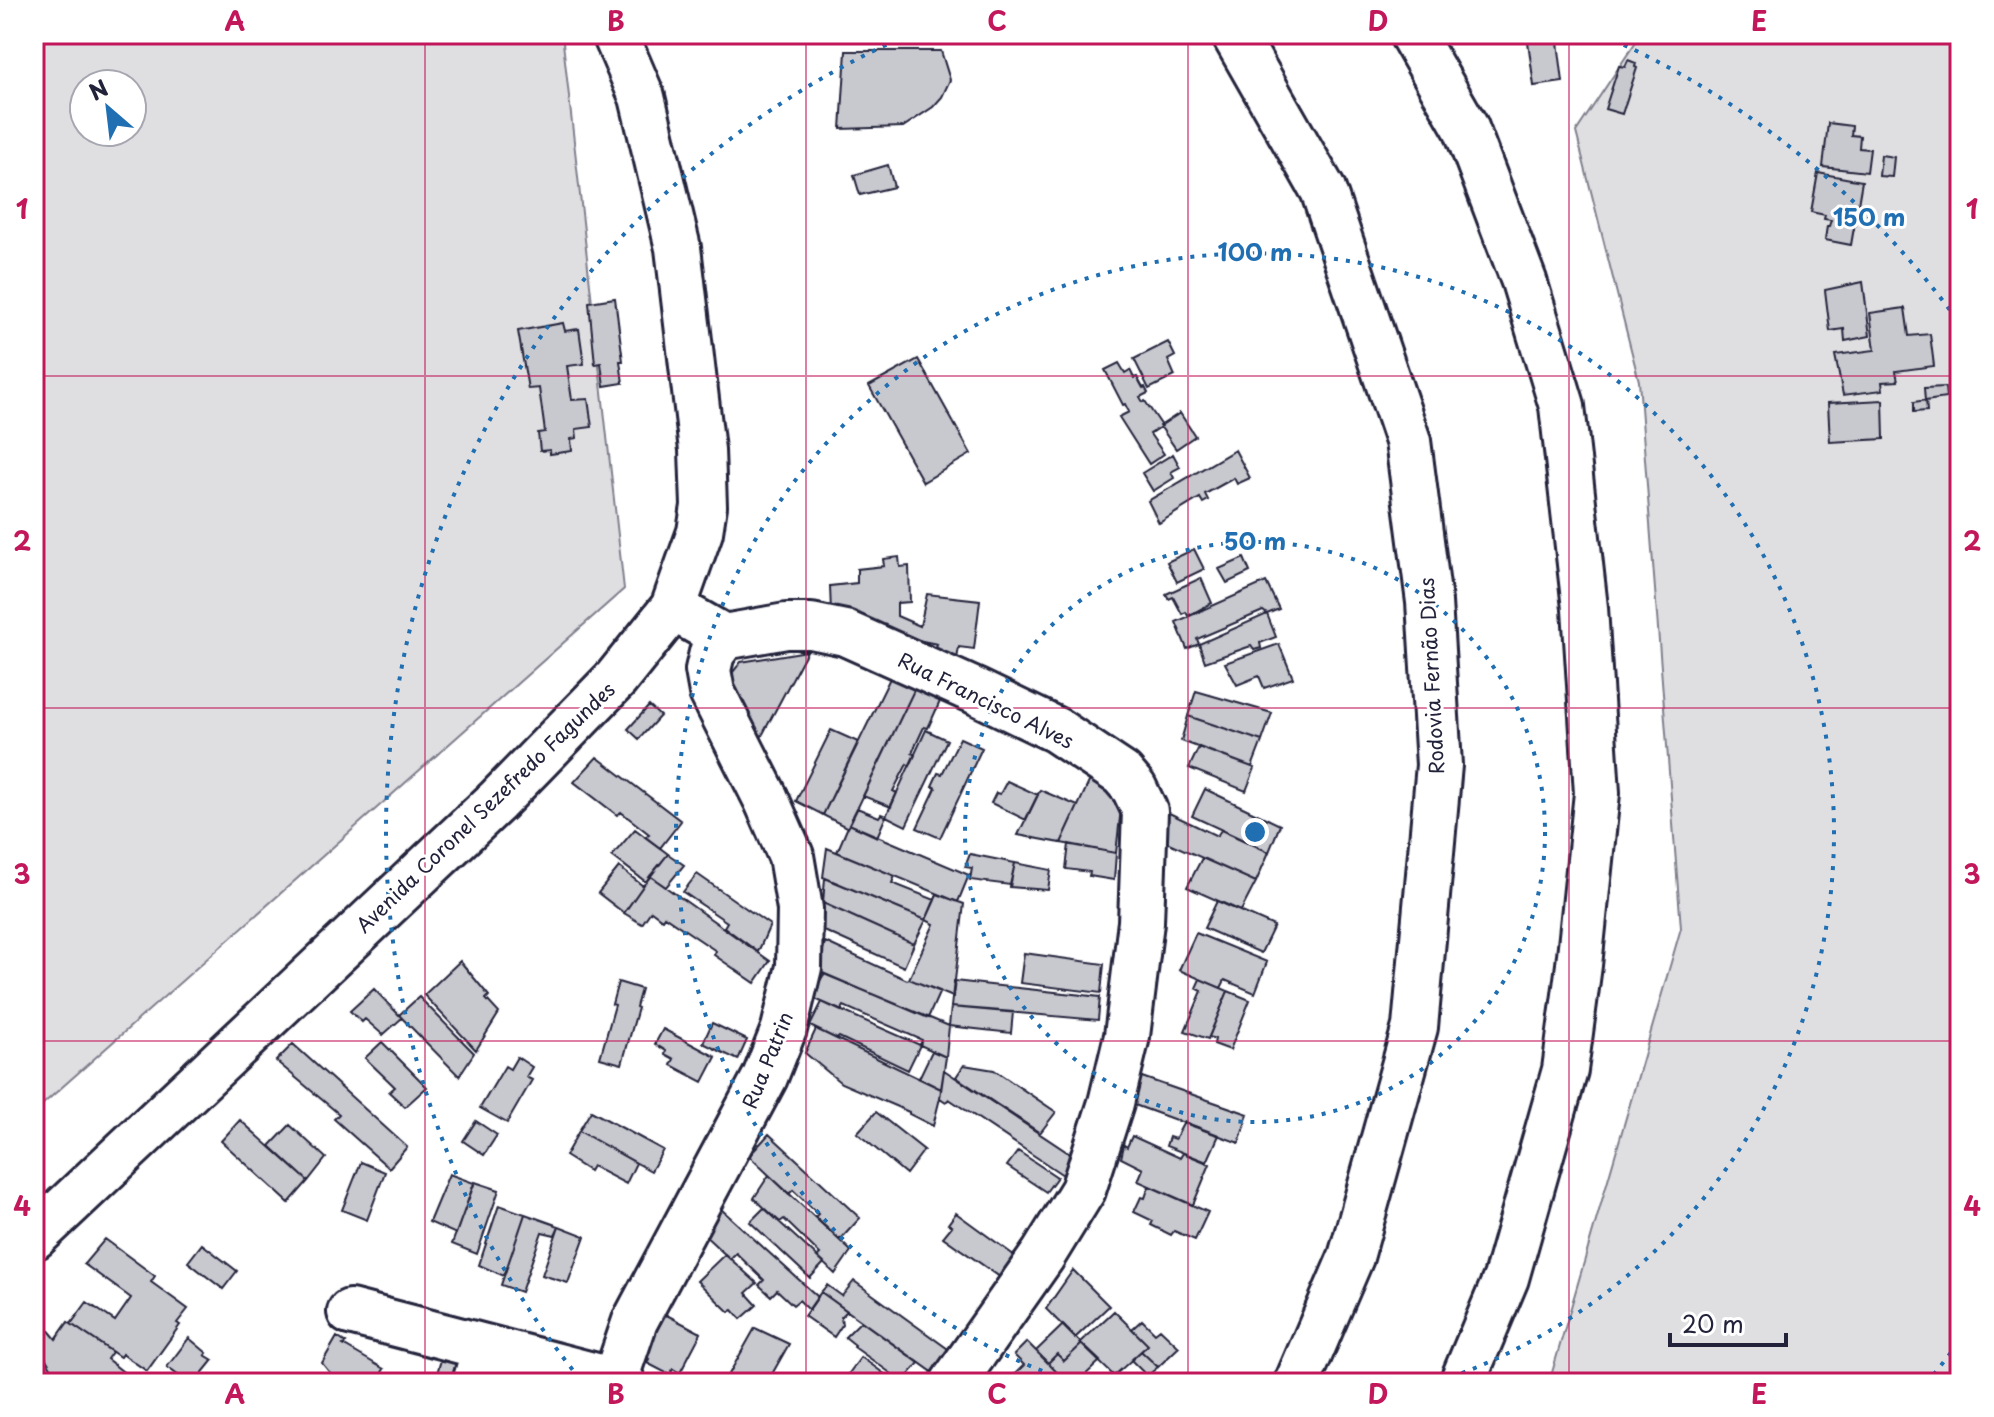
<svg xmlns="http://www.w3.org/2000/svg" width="1994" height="1417" font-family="'Playpen Sans',sans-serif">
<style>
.green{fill:#dfdfe2;stroke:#80808e;stroke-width:2;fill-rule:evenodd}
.building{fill:#c8c8cf;stroke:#22223b;stroke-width:2}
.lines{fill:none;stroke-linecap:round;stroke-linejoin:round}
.minor-casing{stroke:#22223b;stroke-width:50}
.major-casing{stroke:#22223b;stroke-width:50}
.highway-casing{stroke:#22223b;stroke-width:50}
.minor{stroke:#fff;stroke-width:44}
.major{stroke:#fff;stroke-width:44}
.highway{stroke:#fff;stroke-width:44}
.grid{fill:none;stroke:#c2185b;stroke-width:2;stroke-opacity:0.55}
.ring{fill:none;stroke:#1f6fb2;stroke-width:4;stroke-dasharray:4 8}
.labels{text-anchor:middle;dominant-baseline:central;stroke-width:6;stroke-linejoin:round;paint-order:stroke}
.street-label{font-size:20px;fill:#22223b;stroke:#fff}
.centre{fill:#1f6fb2;stroke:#fff;stroke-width:4}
.ring-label{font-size:24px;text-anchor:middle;font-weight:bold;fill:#1f6fb2;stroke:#fff;stroke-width:6;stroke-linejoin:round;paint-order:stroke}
.neatline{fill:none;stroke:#c2185b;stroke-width:3}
.grid-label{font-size:26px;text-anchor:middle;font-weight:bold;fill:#c2185b}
</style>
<rect width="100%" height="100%" fill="#fff"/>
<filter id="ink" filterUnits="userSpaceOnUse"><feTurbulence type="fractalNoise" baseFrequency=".0125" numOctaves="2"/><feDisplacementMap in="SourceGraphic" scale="16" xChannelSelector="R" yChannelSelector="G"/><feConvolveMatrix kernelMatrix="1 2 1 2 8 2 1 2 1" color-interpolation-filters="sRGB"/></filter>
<g filter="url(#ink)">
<!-- green -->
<path class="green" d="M34 34H562L624 589 34 1112ZM84 84H132V132H84Z
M1641 34H1960V1383H1549L1681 928 1639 381 1576 132Z"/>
<!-- building -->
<path class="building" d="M1527 34H1557L1563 82 1534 86Z
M846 51H941L950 80 942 97 933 107 903 127 841 129Z
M1628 60 1636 63 1635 67 1637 68 1622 114 1605 109 1619 66 1625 67Z
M1828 123 1852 126 1851 135 1860 136 1859 148 1870 149 1867 172 1823 167Z
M1881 155 1894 157 1892 177 1879 176Z
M888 165 894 187 860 195 854 175Z
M1818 173 1862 181 1851 245 1825 240 1827 226H1829L1831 220 1824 219 1825 215 1811 212Z
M1863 282 1870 336 1845 341 1844 329 1830 331 1825 290Z
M615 298 623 361H620L623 383 604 386 601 363 595 364 589 302Z
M1905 308 1909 336 1930 334 1934 366 1896 371 1898 381 1882 382 1883 390 1843 395 1835 355 1875 350 1870 313Z
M563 323 565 331 579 329 584 364 567 366 572 400 588 399 592 427 576 429 577 438 571 439 572 451 550 454V450L540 451 538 433 545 432 539 388 528 389 518 331Z
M1168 342 1175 356 1168 360 1175 376 1149 389 1134 359Z
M918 359 971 454 923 482 869 386Z
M1119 363 1125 373 1130 370 1134 378 1137 377 1143 388 1145 387 1148 393 1140 397 1143 402 1145 401 1162 426 1150 434 1164 454 1149 464 1119 417 1129 412 1125 404 1123 405 1105 370Z
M1945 387 1946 398 1925 401 1924 388Z
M1883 400 1884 439 1830 442 1828 403Z
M1926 400 1927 411 1914 412V402Z
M1180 413 1195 436 1176 449 1160 426Z
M1235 450 1250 478 1237 484 1234 478 1205 494 1208 500 1203 503 1200 498 1159 523 1148 501Z
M1173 454 1180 467 1171 472 1174 478 1153 491 1142 473Z
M1194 549 1204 569 1177 582 1167 562Z
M899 557 900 567 909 566 910 602 897 603V616L920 626 927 594 980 600 974 649 959 647 957 659 934 651 937 644 913 639 831 612 830 586 857 583V569L884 566 883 559Z
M1244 558 1250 572 1227 583 1219 569Z
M1201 578 1212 603 1188 616 1186 612 1182 614 1173 597 1169 599 1166 594Z
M1266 582 1279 609 1267 614 1263 611 1197 639 1199 644 1187 649 1176 622Z
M1267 614 1276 637 1260 643 1261 648 1254 650 1251 646 1205 662 1199 644Z
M1279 644 1293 678 1264 688 1259 676 1237 685 1225 663Z
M807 651 757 745 726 681 741 662Z
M891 676 916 686 848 828 823 815Z
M916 686 942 697 928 728 924 727 912 753 915 755 910 766 907 764 893 791 897 793 891 807 863 796Z
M1196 691 1272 713 1262 741 1188 716Z
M649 706 660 716 639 739 628 729Z
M1188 716 1262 741 1252 767 1181 741Z
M831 730 858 742 823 815 796 801Z
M926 730 947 740 906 826 886 816Z
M960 738 982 748 940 838 917 828 936 788 932 786 938 773 942 774Z
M1199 747 1255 768 1246 791 1189 768Z
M597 757 681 821 660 848 645 837 649 834 621 812 617 815 574 782Z
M1094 771 1114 794 1121 808 1116 853 1061 843Z
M1007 781 1038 795 1026 820 991 803 996 793 1000 794Z
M1205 789 1280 825 1269 852 1192 816Z
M1040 790 1078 806 1061 843 1018 835Z
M857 808 879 817 881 814 886 816 877 837 849 824Z
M1165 811 1217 836 1221 830 1269 852 1256 882 1162 840Z
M849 824 969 875 958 902 837 852Z
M635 829 668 854 646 882 612 856Z
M1069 844 1116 853 1114 880 1089 876 1090 872 1066 869Z
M827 848 895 876 892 883 935 900 926 920 823 877Z
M668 854 684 865 666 887 650 876Z
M970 854 1015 863 1010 885 970 880 972 868 965 867Z
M1202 858 1256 882 1241 911 1187 887Z
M1015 863 1051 870 1048 890 1010 887Z
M619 867 643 886 624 913 598 893Z
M697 874 770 925 758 952 724 927 727 922 683 892Z
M650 876 770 961 755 983 714 955 716 951 664 916 662 919 651 911 642 924 624 913Z
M825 878 926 920 914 944 823 903Z
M937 894 964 904 953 997 909 979 934 924 926 920Z
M1217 901 1274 926 1261 953 1204 928Z
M823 903 914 944 904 967 822 930Z
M1196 933 1267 962 1255 993 1225 980 1221 988 1179 970Z
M825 942 907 980 909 979 940 991 928 1018 818 971Z
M1024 953 1104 964 1101 993 1020 983Z
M460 961 489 996 486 999 499 1013 476 1050 424 995Z
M824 974 949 1026 946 1057 920 1045 922 1040 844 1006 841 1011 811 997Z
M1200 979 1228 991 1208 1039 1185 1031 1202 991 1196 988Z
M954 981 1100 997 1098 1020 951 1007Z
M618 982 641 989 636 1007 638 1008 622 1064 600 1058 615 1005 612 1004Z
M374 989 402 1018 383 1035 365 1019 362 1022 350 1011Z
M1228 991 1250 1000 1230 1050 1214 1044 1215 1039 1209 1037Z
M419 997 474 1053 459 1076 399 1015Z
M822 1002 920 1045 908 1070 839 1037 837 1039 810 1026Z
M951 1007 1013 1012 1011 1033 949 1026Z
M712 1023 747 1040 738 1060 703 1043Z
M663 1029 716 1057 703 1082 671 1065 674 1059 665 1054 666 1051 655 1044Z
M816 1029 941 1089 940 1098 933 1126 909 1114V1112L841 1083 805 1053Z
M382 1042 427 1087 405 1107 389 1092 395 1087 365 1058Z
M293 1044 407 1147 389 1168 334 1119 339 1114 276 1061Z
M932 1051 946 1057 941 1089 919 1078Z
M517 1057 532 1067 526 1077 532 1080 507 1123 480 1108 505 1066 510 1069Z
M964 1065 994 1070 1056 1112 1040 1133 956 1077Z
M944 1070 1076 1158 1063 1175 949 1099 946 1102 940 1098Z
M1139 1076 1248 1114 1239 1143 1132 1104Z
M591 1111 663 1150 651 1171 579 1131Z
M876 1112 924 1150 906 1174 857 1133Z
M240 1120 308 1181 289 1203 221 1141Z
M476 1121 497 1135 484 1155 463 1141Z
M1184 1122 1219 1135 1207 1162 1166 1146 1169 1137 1175 1139Z
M290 1125 326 1158 308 1181 270 1146Z
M579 1131 636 1163 626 1184 592 1166 589 1171 565 1156Z
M769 1134 860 1218 840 1240 815 1217 818 1214 793 1190 789 1194 749 1156Z
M1132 1136 1180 1158 1183 1153 1210 1164 1193 1205 1138 1181 1143 1169 1121 1158 1124 1145 1127 1147Z
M1018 1151 1057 1177 1046 1192 1007 1166Z
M361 1162 385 1172 367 1220 342 1210Z
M449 1174 474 1183 456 1234 429 1222Z
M769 1175 851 1251 835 1274 817 1257 820 1254 784 1219 780 1222 754 1198Z
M475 1182 499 1190 477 1254 452 1244Z
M1149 1186 1208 1212 1195 1240 1174 1231 1171 1235 1151 1225 1153 1221 1134 1212 1141 1197 1145 1198Z
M499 1205 525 1214 504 1276 479 1265Z
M764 1208 824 1263 810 1278 750 1222Z
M721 1209 818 1297 809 1310 799 1300 793 1305 777 1290 771 1296 759 1285 764 1280 736 1253 730 1259 702 1233Z
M956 1213 1015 1256 1000 1277 943 1237 952 1226 948 1224Z
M525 1214 559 1226 555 1235 542 1232 521 1292 501 1285Z
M559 1226 585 1236 568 1283 542 1275Z
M105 1239 155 1276 151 1282 188 1309 177 1323 180 1325 147 1371 122 1354 120 1357 71 1324 87 1302 115 1321 131 1298 84 1264Z
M202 1244 237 1271 223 1289 188 1262Z
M725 1254 757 1283 746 1293 757 1305 741 1319 733 1310 729 1312 697 1281Z
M1073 1270 1109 1306 1075 1338 1046 1309Z
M854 1281 955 1354 938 1376 821 1292 827 1285 842 1296Z
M821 1292 847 1311 841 1317 842 1325 834 1337 804 1316Z
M659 1311 701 1333 680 1373 673 1369 670 1375 647 1363 649 1359 638 1353Z
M1114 1311 1148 1345 1114 1376 1080 1343Z
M36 1315 56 1339 68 1322 112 1352 107 1359 137 1383H57L54 1373 34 1338V1316Z
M1142 1320 1155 1333 1160 1329 1179 1347 1158 1367 1141 1351 1148 1345 1132 1329Z
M861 1321 919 1363 903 1382 854 1347 855 1345 845 1337Z
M1063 1325 1082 1344 1064 1361 1057 1354 1048 1363 1036 1351Z
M755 1328 789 1344 767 1383H724Z
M337 1337 346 1343 343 1345 384 1369 376 1383H336L334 1378 322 1363Z
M34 1338 54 1373 57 1383H34Z
M189 1338 207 1353 205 1355 213 1360 196 1381 191 1377 187 1382 167 1367Z
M1027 1342 1048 1363 1067 1383H1019L1012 1377 1024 1365 1014 1355Z
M1082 1344 1100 1361 1077 1383H1067L1048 1363 1057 1354 1064 1361Z
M1141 1351 1158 1367 1147 1376 1131 1360Z
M861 1357 897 1383H856L847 1376Z
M441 1360 472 1366 466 1383H434Z
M491 1370 536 1383H489Z"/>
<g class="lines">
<!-- minor casing -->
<g class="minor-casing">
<path id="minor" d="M673 608 724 637 786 626H811L845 633 975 691 1056 730 1122 774 1134 788 1145 811 1141 922 1127 1036 1111 1103 1083 1190 1043 1255 953 1383
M350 1312 623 1383
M615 1380 635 1321 765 1077 784 1029 799 967 800 909 791 856 766 799 712 692 708 670 712 653 724 637
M475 1383 485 1347"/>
</g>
<!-- major casing -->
<g class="major-casing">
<path id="major" d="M34 1237 497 801 616 679 673 608 700 532 704 506 702 450 678 248 642 97 615 34"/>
</g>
<!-- highway casing -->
<g class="highway-casing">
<path id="highway" d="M1234 34 1323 190 1408 441 1429 602 1439 765 1415 1027 1351 1257 1297 1383
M1412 34 1466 128 1524 281 1562 406 1585 608 1597 793 1579 965 1565 1070 1506 1278 1462 1383"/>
</g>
<!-- minor -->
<use href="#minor" class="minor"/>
<!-- major -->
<use href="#major" class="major"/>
<!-- highway -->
<use href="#highway" class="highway"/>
</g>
</g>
<!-- grid -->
<path class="grid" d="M425 34V1383M806 34V1383M1188 34V1383M1569 34V1383M34 376H1960M34 708H1960M34 1041H1960"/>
<!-- distance rings -->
<g class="ring">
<circle cx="1255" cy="832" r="290"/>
<path d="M1076 1383A579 579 0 1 1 1434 1383"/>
<path d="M1958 1343A869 869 0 0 1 1930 1379M580 1379A869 869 0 0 1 908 35M1602 35A869 869 0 0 1 1958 321"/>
</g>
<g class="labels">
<!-- street labels -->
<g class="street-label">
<text transform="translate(1431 676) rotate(-93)">Rodovia Fernão Dias</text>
<text transform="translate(986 700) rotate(26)">Rua Francisco Alves</text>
<text transform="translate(485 807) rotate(-44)">Avenida Coronel Sezefredo Fagundes</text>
<text transform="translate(767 1060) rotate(-68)">Rua Patrin</text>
</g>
</g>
<circle cx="1255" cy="832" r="12" class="centre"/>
<g class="ring-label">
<text x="1869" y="226">150 m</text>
<text x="1255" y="261">100 m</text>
<text x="1255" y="550">50 m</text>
</g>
<!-- margin -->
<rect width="1994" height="1417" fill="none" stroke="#fff" stroke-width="88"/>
<!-- north arrow -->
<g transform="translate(108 108) rotate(332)"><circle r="38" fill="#ffffff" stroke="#a7a7b1" stroke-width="2"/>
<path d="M0-6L14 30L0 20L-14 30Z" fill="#1f6fb2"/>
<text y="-12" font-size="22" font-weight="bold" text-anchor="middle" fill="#22223b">N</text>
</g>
<!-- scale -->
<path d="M1670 1333v12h116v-12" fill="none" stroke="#22223b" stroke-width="4"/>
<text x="1682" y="1333" font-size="24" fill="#22223b" stroke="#ffffff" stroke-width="6" paint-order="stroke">20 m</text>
<rect x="44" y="44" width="1906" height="1329" class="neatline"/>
<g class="grid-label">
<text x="235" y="31">A</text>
<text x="616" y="31">B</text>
<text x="997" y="31">C</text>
<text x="1378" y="31">D</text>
<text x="1759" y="31">E</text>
<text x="22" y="219">1</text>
<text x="1972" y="219">1</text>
<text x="22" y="551">2</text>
<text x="1972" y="551">2</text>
<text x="22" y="884">3</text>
<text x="1972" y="884">3</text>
<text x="22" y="1216">4</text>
<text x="1972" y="1216">4</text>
<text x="235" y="1404">A</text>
<text x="616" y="1404">B</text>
<text x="997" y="1404">C</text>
<text x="1378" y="1404">D</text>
<text x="1759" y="1404">E</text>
</g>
</svg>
